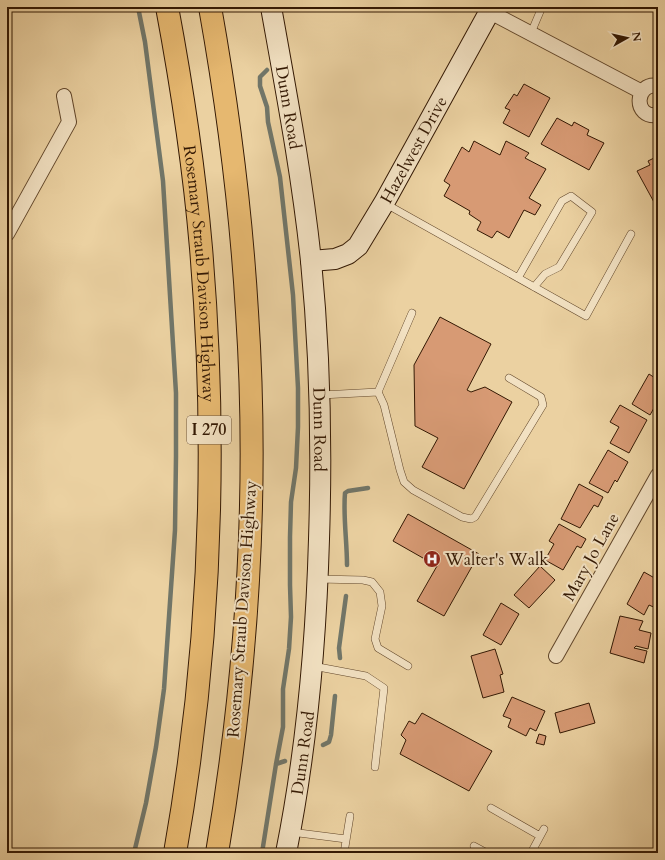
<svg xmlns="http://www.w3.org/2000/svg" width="665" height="860" font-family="Cardo,serif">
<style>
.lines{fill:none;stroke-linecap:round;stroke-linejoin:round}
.stream{stroke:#717669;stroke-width:4.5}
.building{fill:#d79a74;stroke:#331803}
.lane-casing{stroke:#61462a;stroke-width:8}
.street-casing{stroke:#61462a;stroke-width:16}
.secondary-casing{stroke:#331803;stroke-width:22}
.highway-casing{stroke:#331803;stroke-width:24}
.lane{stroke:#f2e1c2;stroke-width:7}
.street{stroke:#f2e1c2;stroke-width:14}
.secondary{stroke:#f2e1c2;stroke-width:20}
.highway{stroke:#e6b870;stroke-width:22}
.labels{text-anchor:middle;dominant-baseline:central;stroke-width:4;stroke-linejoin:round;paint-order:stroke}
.shield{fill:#f2e1c2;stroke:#6c543c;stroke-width:1}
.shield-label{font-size:16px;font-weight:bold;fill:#331803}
.street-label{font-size:17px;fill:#331803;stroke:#f2e1c2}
.poi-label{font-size:17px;fill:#331803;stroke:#f2e1c2;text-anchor:start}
</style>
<rect width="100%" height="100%" fill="#ebd1a1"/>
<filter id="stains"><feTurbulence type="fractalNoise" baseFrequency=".005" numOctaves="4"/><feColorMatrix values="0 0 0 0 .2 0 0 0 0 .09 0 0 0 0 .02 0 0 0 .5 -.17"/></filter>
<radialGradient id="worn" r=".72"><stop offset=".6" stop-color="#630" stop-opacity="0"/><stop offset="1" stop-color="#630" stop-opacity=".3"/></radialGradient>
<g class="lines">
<!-- stream -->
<path class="stream" d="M347 565C347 541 343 516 345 493L348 491 368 488
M340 658 339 648 346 596
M323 745 329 742 331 735 335 696
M276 764 285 761
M134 853 146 803 156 747 164 689 175 530 176 456V393L163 181 145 42 138 7
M262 853 276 764 283 727V689L289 649 291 617 290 585V537L291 502 296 468 298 427V388L293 295 280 177 268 122 267 107 260 86V77L267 70"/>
</g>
<!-- building -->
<path class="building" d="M524 84 550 98 529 137 503 123 510 110 505 108 514 94 517 96Z
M557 118 572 126 574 122 589 130 587 135 604 143 589 170 541 144Z
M474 141 500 155 506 141 529 153 525 158 546 169 529 198 541 205 535 215 524 210 509 238 497 231 492 238 477 230 481 222 469 214 470 211 444 196 450 185 444 181 462 147 469 152Z
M658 156V203L655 204 637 171 650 165 648 161Z
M440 317 491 344 467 390 471 392 485 387 512 402 464 489 422 467 438 438 415 426 414 365Z
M649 374 658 380V401L650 415 632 404Z
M620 405 647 420 629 453 610 443 619 427 610 422Z
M608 450 628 462 617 482 615 480 608 493 589 483Z
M579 484 603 497 598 507 594 505 580 528 561 519Z
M408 514 479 554 444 616 417 601 437 566 393 541Z
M559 524 586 539 581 548 577 546 563 570 545 560 554 544 549 541Z
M540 566 555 580 529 608 514 595Z
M644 572 658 580V609L649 605 644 615 627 604Z
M501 603 519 614 501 645 483 635Z
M620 616 643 621 639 630 651 633 648 649 636 646 634 648 647 651 644 663 610 653Z
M495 649 503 674 500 675 504 692 483 698 471 656Z
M512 697 545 711 536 731 530 728 526 736 508 727 511 719 503 716Z
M589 703 595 723 560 733 555 713Z
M422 713 492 751 469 791 400 754 406 740 401 735 409 721 415 724Z
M539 734 546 736 544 745 536 743Z"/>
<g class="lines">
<!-- lane casing -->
<g class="lane-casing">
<path id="lane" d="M531 33 542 7
M386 204 586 316 631 234
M518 278 562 201 571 196 592 212 559 267 545 274 534 287
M378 392 412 313
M321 395 378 392 384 405 400 470 404 482 413 490 462 517 471 519 475 517 543 405 541 397 509 378
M318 579 363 580 372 582 380 592 382 606 375 639 378 648 408 666
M313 666 366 676 384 688 375 767
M491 808 540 836
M291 832 346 839
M474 846 487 853
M344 853 350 816
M531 853 544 829"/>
</g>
<!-- street casing -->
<g class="street-casing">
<path id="street" d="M490 12 642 92
M658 86C635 81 632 119 658 115
M7 234 69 122 64 96
M556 656 658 475"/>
</g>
<!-- secondary casing -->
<g class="secondary-casing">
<g id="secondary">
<path id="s1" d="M271 7C286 91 302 175 311 261 320 353 322 446 319 539 316 645 307 748 286 853"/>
<path id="s2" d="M311 261 335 259 348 254 358 246 384 203 492 7"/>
</g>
</g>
<!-- highway casing -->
<g class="highway-casing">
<g id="highway">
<path id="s3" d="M167 7C182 87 194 167 201 248 218 449 210 654 175 853"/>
<path d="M210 7C228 108 241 210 247 312 259 492 247 675 217 853"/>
</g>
</g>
<!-- lane -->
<use href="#lane" class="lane"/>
<!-- street -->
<use href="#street" class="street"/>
<!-- secondary -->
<use href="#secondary" class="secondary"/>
<!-- highway -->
<use href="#highway" class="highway"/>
</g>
<!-- icons -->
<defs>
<g id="hospital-disc" transform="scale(0.9)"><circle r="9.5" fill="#8f2418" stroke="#f2e1c2"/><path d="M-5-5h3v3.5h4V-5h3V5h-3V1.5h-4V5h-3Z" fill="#fff"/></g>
</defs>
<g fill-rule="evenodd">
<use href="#hospital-disc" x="432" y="559"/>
</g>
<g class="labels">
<!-- shield labels -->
<rect class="shield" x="187" y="416" width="44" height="28" rx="3"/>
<g class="shield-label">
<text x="209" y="430">I 270</text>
</g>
<!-- street labels -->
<g class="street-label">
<text stroke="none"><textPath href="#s1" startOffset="102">Dunn Road</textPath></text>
<text stroke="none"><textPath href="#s2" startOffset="162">Hazelwest Drive</textPath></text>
<text stroke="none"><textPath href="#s3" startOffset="269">Rosemary Straub Davison Highway</textPath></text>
<text stroke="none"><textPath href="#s1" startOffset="426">Dunn Road</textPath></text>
<text transform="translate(591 557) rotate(-61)">Mary Jo Lane</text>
<text transform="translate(242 609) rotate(-86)">Rosemary Straub Davison Highway</text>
<text transform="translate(303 753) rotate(-82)">Dunn Road</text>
</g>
<!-- poi labels -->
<g class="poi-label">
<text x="445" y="559">Walter's Walk</text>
</g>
</g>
<!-- margin -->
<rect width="665" height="860" fill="none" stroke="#ebd1a1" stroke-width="24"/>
<rect x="8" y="8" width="649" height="844" fill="none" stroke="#331803" stroke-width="2"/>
<rect x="12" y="12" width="641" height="836" fill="none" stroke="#331803"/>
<!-- north arrow -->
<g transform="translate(627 38) rotate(82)" stroke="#f2e1c2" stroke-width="3" paint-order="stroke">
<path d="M0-3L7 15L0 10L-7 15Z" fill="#331803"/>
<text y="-6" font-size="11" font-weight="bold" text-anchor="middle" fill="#331803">N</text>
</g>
<rect width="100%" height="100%" filter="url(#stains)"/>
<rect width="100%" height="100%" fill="url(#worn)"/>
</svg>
